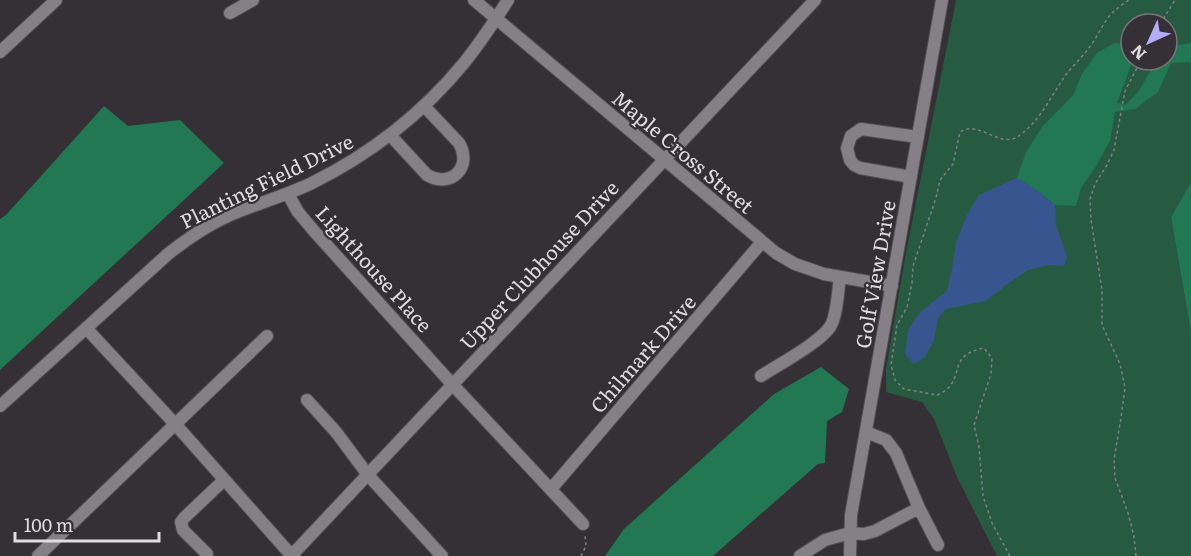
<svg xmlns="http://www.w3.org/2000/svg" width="1191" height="556" font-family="Literata,serif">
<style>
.green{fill:#265b41;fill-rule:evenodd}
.forest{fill:#217852}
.water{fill:#375690}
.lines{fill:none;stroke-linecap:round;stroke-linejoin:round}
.minor-casing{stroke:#524f54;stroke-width:14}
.path{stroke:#827f84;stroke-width:1.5;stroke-dasharray:3 3;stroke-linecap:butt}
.minor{stroke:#848086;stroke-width:12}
.labels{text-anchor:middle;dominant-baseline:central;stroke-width:4.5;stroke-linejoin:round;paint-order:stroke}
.street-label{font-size:20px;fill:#dfdde1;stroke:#343036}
</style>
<rect width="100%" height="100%" fill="#343036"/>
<!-- green -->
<path class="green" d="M956 0H1191V182L1171 217 1191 333V556H997L957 477 934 419 922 402 886 392V369L905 258ZM1131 24H1167V60H1131Z"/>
<!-- forest -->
<path class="forest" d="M1114 43 1128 44 1131 47V60H1133L1117 103 1125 105 1138 92 1157 60H1167V50L1172 46 1191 43V62L1171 63 1158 92 1135 109 1115 112 1110 141 1095 168 1081 188 1076 206 1055 205 1038 191 1017 178 1026 152 1042 127 1073 95 1082 74 1097 53Z
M104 106 128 126 180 120 224 163 0 370V219L6 215Z
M1191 182V333L1171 217Z
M821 367 849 389 842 412 827 421 825 463 818 464 713 556H605L624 529 774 394Z"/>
<!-- water -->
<path class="water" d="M1017 178 1038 191 1055 205 1056 225 1067 257 1064 266 1048 265 1028 270 1006 285 986 301 946 309 938 318 934 340 925 357 914 364 905 354 908 330 921 311 947 291 952 269 956 242 967 215 979 195Z"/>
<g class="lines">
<!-- minor casing -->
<g class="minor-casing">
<path id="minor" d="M474 0 776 253 795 264 824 274 892 286
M230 13 253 0
M0 52 56 0
M390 135 427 175C451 189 473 167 459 143L424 106
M911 177 860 168 854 165 850 160 847 148 851 136 861 129 918 137
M288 194 298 212 314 231 452 384 583 524
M86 328 176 425 292 556
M761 376C778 365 819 343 830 327 837 317 838 290 840 277
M307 400 336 432 368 475 442 556
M0 406 168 254C187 239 207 225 230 215 256 204 284 196 310 184 369 155 422 114 464 63 480 43 494 22 508 0
M866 432 886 440 896 453 919 508 938 545
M551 489 762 242
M207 554 183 530 181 522 185 517 224 480
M38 556 267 336
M291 556 815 0
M800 556 825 540 850 533 864 534 875 531 919 508
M850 556 851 515 942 0"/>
</g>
<!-- path -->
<path class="path" d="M1160 24 1175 0
M581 556 586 546 585 534
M1010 556 992 523 983 496 979 447 974 425 991 374 992 358 984 348C948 355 964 375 946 390 943 392 940 394 937 395L904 389 895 380 891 365 897 325 907 307 912 283 913 266 936 198 940 180 953 164 960 132C980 119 1001 151 1020 135 1041 120 1052 94 1067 73 1075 64 1084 55 1091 45 1098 36 1103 23 1111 14 1116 9 1123 4 1129 0
M1136 556 1134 536 1128 513 1115 478 1114 459 1121 418 1125 388 1120 364 1102 325V290L1091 220 1090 199 1095 184 1107 165 1114 150 1125 91 1141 60"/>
<!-- minor -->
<use href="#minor" class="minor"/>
</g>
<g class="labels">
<!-- street labels -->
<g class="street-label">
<text transform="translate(684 151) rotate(40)">Maple Cross Street</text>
<text transform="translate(266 180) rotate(-26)">Planting Field Drive</text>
<text transform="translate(538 264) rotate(-47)">Upper Clubhouse Drive</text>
<text transform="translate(375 268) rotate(48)">Lighthouse Place</text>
<text transform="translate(874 274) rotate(-80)">Golf View Drive</text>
<text transform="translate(642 353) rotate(-49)">Chilmark Drive</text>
</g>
</g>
<!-- north arrow -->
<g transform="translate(1149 42) rotate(225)"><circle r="28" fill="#343036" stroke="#78757a" stroke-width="1.5"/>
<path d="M0-4.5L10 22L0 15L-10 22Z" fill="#b5acf8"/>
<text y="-9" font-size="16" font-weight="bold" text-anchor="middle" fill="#dfdde1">N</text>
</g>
<!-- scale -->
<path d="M15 532v9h144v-9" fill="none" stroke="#dfdde1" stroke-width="3"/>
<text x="24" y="532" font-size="18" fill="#dfdde1" stroke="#343036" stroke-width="4.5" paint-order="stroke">100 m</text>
</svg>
